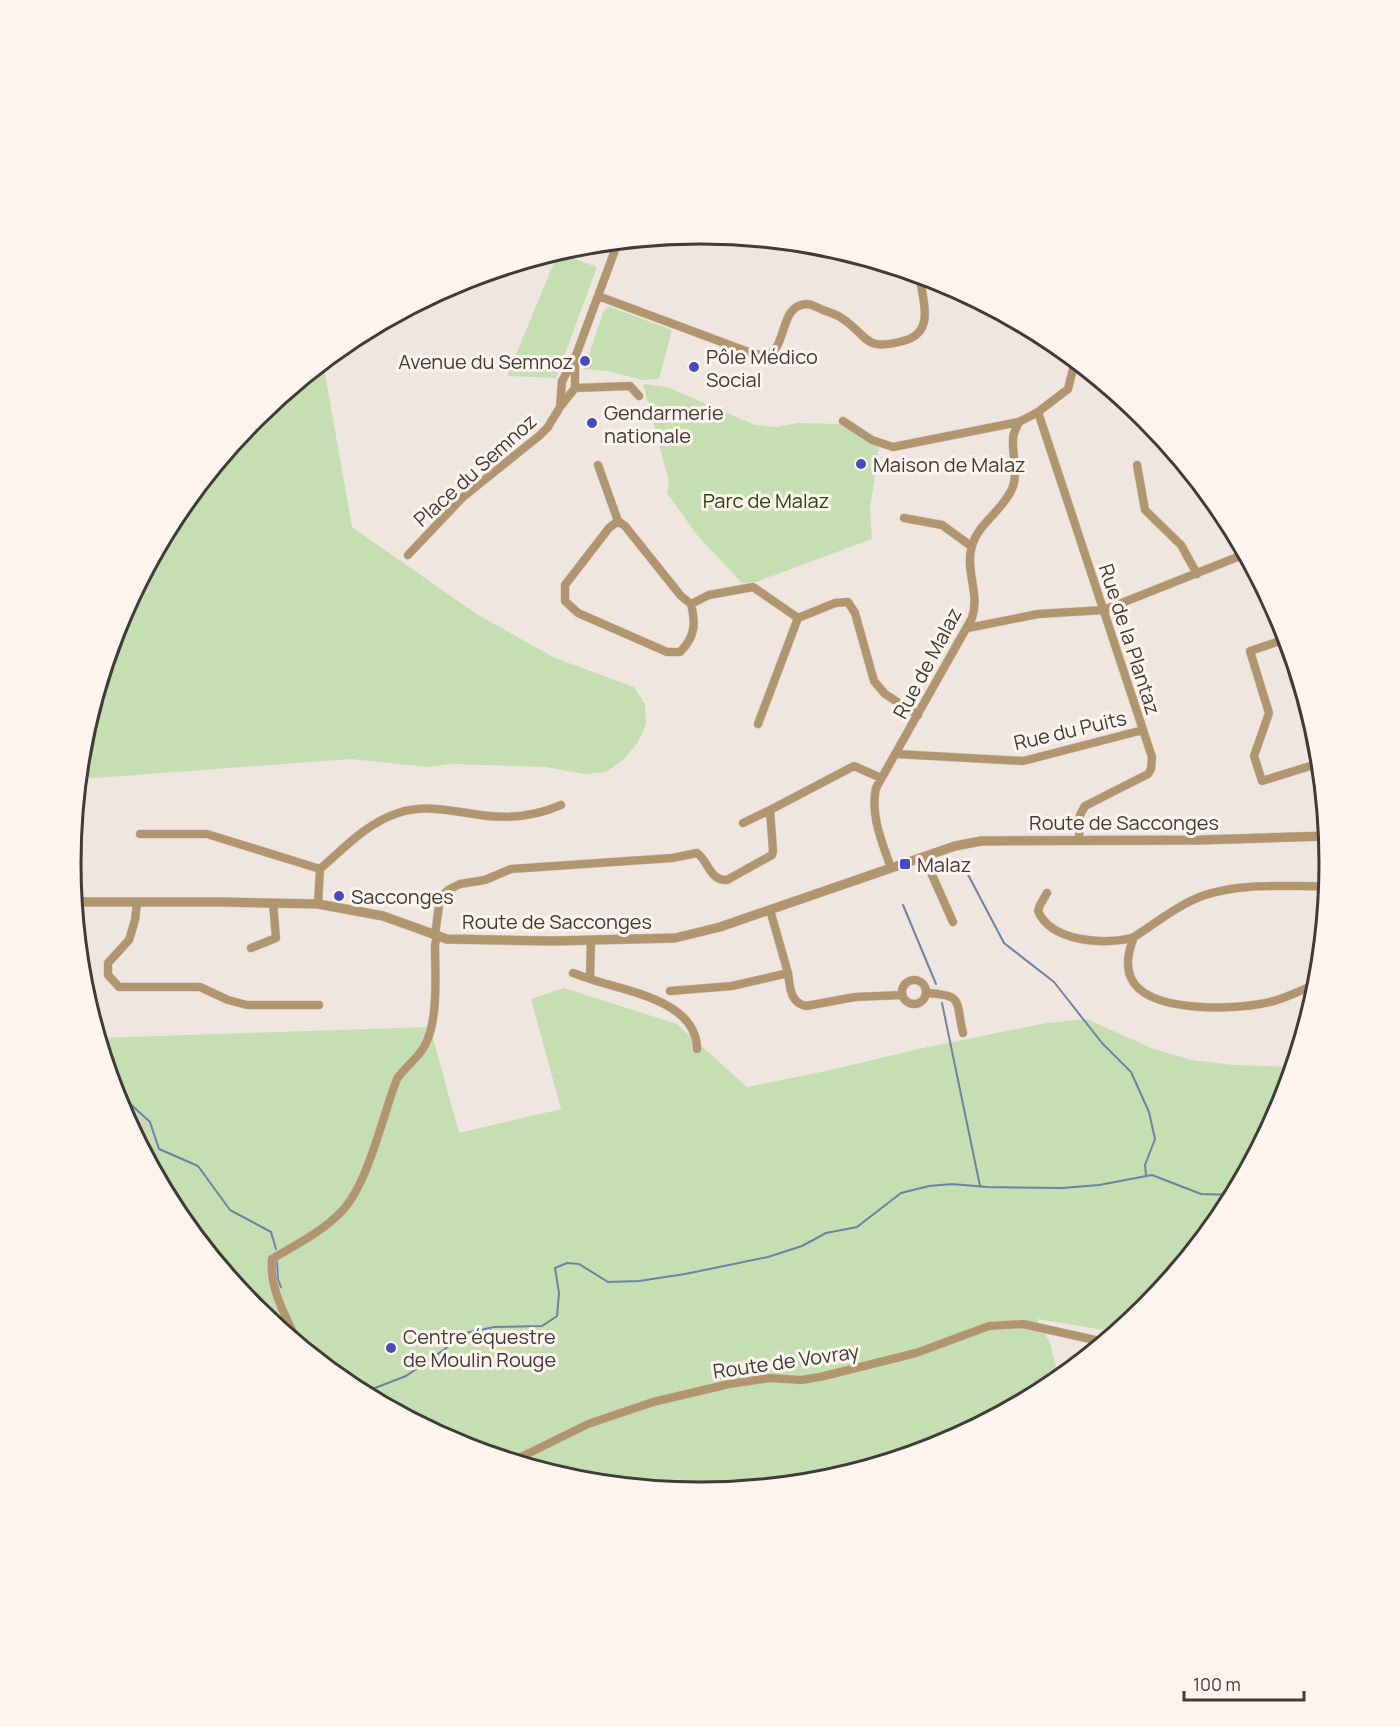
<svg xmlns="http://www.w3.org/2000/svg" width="1400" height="1727" font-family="Manrope,sans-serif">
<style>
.green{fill:#c5deb2}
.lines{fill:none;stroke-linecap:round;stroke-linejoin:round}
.stream{stroke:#6a84a4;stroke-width:2}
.minor-casing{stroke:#cdc4be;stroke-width:9}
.tertiary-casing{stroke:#cdc4be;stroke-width:10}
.minor{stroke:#b1956e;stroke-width:8}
.tertiary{stroke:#b1956e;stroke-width:9}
.poi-dot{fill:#484ac0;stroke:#fef4ed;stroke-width:2}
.labels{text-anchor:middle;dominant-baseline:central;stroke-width:6;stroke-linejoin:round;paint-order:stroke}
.poi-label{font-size:20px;fill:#3f3b38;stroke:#fef4ed;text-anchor:start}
.street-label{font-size:20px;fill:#3f3b38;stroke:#fef4ed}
.park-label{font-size:20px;fill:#29450b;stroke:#fef4ed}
.rim{fill:none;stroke:#3f3b38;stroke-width:3}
</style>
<rect width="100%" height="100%" fill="#f0e6e0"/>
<!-- green -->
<path class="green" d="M558 253 597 267 556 378 507 376Z
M610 307 672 330 659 379 643 380 607 371 584 369 604 310Z
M323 362 352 527 478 615 555 658 634 687 645 704 646 724 638 742 623 760 606 772 585 774 545 767 452 764 428 767 351 759 82 779 81 762 83 740 119 622 177 513 255 418Z
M643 384 667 387 755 425 777 427 798 423 841 424 879 448 870 509 872 539 756 582 742 583 697 535 667 493 669 482Z
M564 988 677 1024 747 1087 826 1071 923 1048 1047 1023 1087 1019 1151 1048 1191 1060 1234 1065 1293 1067 1281 1105 1223 1214 1145 1309 1117 1332 1037 1319 1050 1343 1059 1379 1049 1387 941 1445 822 1481 700 1493 577 1481 459 1445 350 1387 255 1308 176 1213 118 1104 98 1038 430 1027 459 1133 561 1109 531 999Z"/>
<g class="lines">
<!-- stream -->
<path class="stream" d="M964 867 1004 943 1054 982 1102 1043 1131 1072 1149 1112 1155 1139 1145 1165 1146 1175
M903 905 936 984
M942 1003 980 1186
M113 1088 150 1122 159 1149 198 1166 230 1210 271 1232 276 1249
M277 1262 278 1280 281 1287
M362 1393 406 1376 445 1349 461 1334 494 1327 542 1326 557 1316 559 1293 555 1268 567 1263 579 1264 608 1282 639 1281 685 1274 768 1257 802 1246 826 1233 857 1227 901 1193 929 1186 952 1184 987 1187 1062 1188 1099 1185 1152 1175 1201 1194 1233 1195"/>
<!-- minor casing -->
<g class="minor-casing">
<path id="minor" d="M598 296 754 354 767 356C788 346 779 306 806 304 812 304 818 308 823 310 828 312 835 314 840 317 869 335 862 352 903 341 936 333 923 300 919 275
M575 358V388L560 407 562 381 575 358 618 242
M575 388 630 386 639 396
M1038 412 1152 757 1151 769 1148 774 1085 806 1080 815 1079 840
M843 421 872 440 893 447 1019 422 1038 412 1068 389 1075 361
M598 465 618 521 625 526 681 596 691 604 709 595 753 587 798 618
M1137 465 1145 510 1181 545 1197 574
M904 518 942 525 971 546
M618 521 609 528 565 585V601L578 613 667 652H680C695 637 696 624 691 604
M408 555 463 497 539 436 548 427 560 407
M798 618 835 603 848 602 855 613 874 681 885 694 918 715
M968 628 1038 614 1104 610 1245 554
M1286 639 1250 651 1269 713 1254 756 1262 781 1320 763
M758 724 798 618
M896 754 1023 761 1143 730
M743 823 770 810
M140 834H207L320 869
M924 857 953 922
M891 868C882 842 870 815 876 788L972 618C980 595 966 573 971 550 975 525 1002 512 1012 489 1019 472 1012 456 1013 439 1013 433 1017 427 1019 422
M1047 893 1040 905 1038 911C1051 942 1107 946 1134 937
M137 903 135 920 129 940 108 963V975L119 987H200L228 1000 247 1005H319
M318 904 320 869C344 848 367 823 398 813 426 804 452 811 480 815 507 819 536 816 561 805
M435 935 440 898 448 890 460 884 485 880 511 869 672 858 697 853C709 862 710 881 727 880L772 855 773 851 770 810 854 766 881 778
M591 940 590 979C626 991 697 1001 697 1049
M251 948 276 938 273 903
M573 973 590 979
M788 973C790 987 790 1003 806 1006L855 997 902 995
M902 992a12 12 0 1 1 24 0a12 12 0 1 1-24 0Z
M1318 983C1302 990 1286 998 1270 1002 1237 1010 1147 1014 1131 978 1125 964 1129 950 1134 937 1156 923 1178 905 1202 896 1241 882 1286 887 1327 886
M670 991 732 986 788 973 770 910
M926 993C965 995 955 1001 963 1033
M299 1345C287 1318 269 1290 272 1259 295 1245 322 1232 341 1212 368 1185 382 1117 397 1079 405 1067 417 1059 424 1047 439 1021 435 974 435 945L437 936
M513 1461 588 1424 653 1402 729 1384 770 1378 801 1380 820 1377 916 1353 989 1326 1023 1324 1104 1342"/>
</g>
<!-- tertiary casing -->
<g class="tertiary-casing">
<path id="tertiary" d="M74 902H222L318 904 383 916 447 939 553 941 675 938 720 927 955 846 981 841 1201 840 1327 836"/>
</g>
<!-- minor -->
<use href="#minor" class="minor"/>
<!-- tertiary -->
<use href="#tertiary" class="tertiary"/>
</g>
<!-- markers -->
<g class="poi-dot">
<circle cx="585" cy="361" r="6"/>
<circle cx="694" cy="367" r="6"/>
<circle cx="592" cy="423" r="6"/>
<circle cx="861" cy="464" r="6"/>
<rect x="899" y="858" width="12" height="12" rx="3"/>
<circle cx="339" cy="896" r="6"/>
<circle cx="391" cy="1348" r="6"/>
</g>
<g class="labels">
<!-- poi labels -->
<g class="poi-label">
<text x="706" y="356">Pôle Médico<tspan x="706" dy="23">Social</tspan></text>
<text x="573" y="361" text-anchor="end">Avenue du Semnoz</text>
<text x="604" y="412">Gendarmerie<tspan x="604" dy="23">nationale</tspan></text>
<text x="873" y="464">Maison de Malaz</text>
<text x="917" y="864">Malaz</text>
<text x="351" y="896">Sacconges</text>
<text x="403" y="1336">Centre équestre<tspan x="403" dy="23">de Moulin Rouge</tspan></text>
</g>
<!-- street labels -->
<g class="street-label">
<text transform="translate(475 470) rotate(-42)">Place du Semnoz</text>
<text transform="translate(1130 639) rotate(72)">Rue de la Plantaz</text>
<text transform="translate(927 663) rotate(-62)">Rue de Malaz</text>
<text transform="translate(1070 730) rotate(-13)">Rue du Puits</text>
<text x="1124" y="822">Route de Sacconges</text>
<text x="557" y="921">Route de Sacconges</text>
<text transform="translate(786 1361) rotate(-8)">Route de Vovray</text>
</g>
<!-- park labels -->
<g class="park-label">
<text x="766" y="500">Parc de Malaz</text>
</g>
</g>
<!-- crop -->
<path d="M0 0H1400V1727H0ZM81 863a619 619 0 1 1 1238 0a619 619 0 1 1-1238 0Z" fill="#fef4ed" fill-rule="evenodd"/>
<path class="rim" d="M81 863a619 619 0 1 1 1238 0a619 619 0 1 1-1238 0Z"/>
<!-- scale -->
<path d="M1184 1691v9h120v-9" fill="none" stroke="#3f3b38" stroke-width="3"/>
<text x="1193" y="1691" font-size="18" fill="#3f3b38" stroke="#fef4ed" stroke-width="4.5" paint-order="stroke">100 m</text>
</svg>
